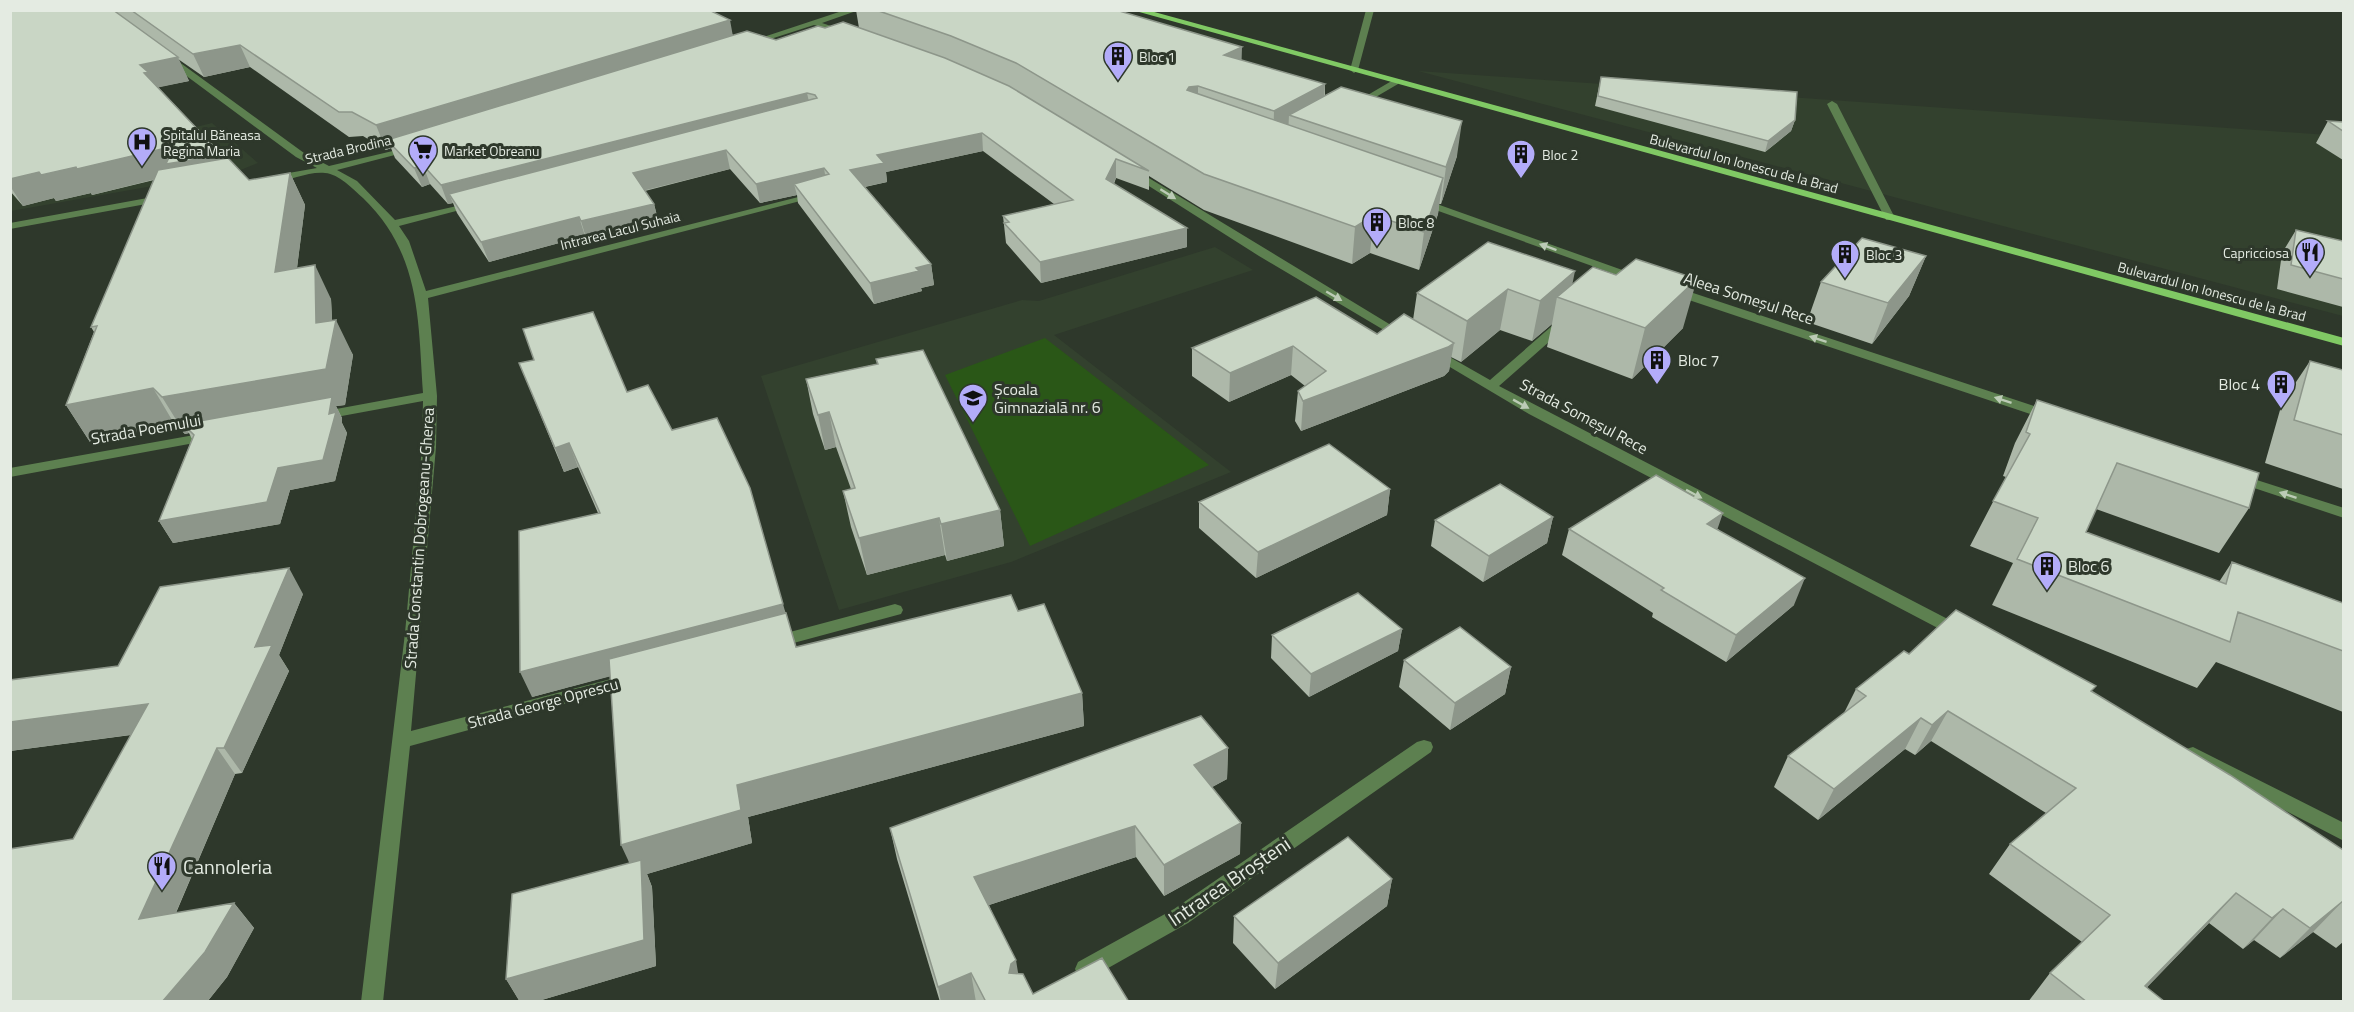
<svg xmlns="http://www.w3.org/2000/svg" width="2354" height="1012" font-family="'Titillium Web',sans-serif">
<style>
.built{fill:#33412e}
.green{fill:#2a5717}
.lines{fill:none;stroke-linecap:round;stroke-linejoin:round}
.minor{fill:#5d8050;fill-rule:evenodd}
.major{fill:#80c964;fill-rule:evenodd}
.wall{fill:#adb8a9}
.shaded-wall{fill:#8d968a}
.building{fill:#c9d6c5;stroke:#8d968a;stroke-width:1.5}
.oneway{fill:#bccbb6}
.labels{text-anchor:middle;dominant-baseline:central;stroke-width:6;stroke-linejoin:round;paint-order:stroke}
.far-poi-label{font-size:14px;fill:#e4ebe2;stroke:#2e382b;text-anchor:start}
.far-street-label{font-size:14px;fill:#e4ebe2;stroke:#2e382b}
.street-label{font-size:16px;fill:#e4ebe2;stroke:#2e382b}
.poi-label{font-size:16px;fill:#e4ebe2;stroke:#2e382b;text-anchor:start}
.near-poi-label{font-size:20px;fill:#e4ebe2;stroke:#2e382b;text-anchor:start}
.near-street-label{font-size:20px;fill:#e4ebe2;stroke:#2e382b}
</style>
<rect width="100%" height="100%" fill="#2e382b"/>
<!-- built -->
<path class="built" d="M1418 71 2343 136V316Z
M212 123 258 163 238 171 11 211 10 173Z
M1215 247 1253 270 1054 335 1231 472 1011 562 839 610 761 376 1022 300 1039 301Z"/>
<!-- green -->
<path class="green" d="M1045 338 1209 465 1030 546 945 375Z"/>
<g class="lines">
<!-- minor -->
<path class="minor" d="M845 10H859L822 23 849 32V36L814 25 752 45 745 43Z
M1366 10H1374L1358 70 1354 73 1350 70Z
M165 56H171L304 153 329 166 414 146V150L337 170 357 181 395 220 479 201V205L399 226 409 241 426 291 818 192 823 195 428 298 437 396 436 447 411 731 630 674 636 675 639 680 636 685 630 686 410 746 383 1002H361L405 633 422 447 423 401 320 420 313 416 320 412 423 393C418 319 421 254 363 198 353 189 339 174 325 173 306 171 286 184 266 181V177L317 168 296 157 165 60Z
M1395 79 1398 80V84L1357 108 1349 106Z
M1832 101 1837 104 1895 218 1894 220H1886L1885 218 1827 104Z
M1134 169 1409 336 1403 340 1399 339 1259 256 1130 174 1129 172Z
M164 195 169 198 168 200 10 229V223Z
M1420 198 1642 277 1644 279 1642 281H1634L1416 203V199Z
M1675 287 2055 413 2057 416 2055 419H2045L1671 294 1669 291Z
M1564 318 1568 319 1570 322 1568 325 1499 386 1965 628 1967 632 1965 636H1953L1529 414 1428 354 1434 350 1439 351 1490 380 1560 319Z
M211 432 216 433 218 436 216 439 10 477V468Z
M2238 474 2344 508V518L2233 481 2231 478 2233 475Z
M895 604 901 606 903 610 901 614 775 648 769 646 767 642 769 638 775 636Z
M1424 740 1431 742 1433 747 1431 752 1188 923 1094 976 1086 979 1078 976 1075 969 1078 962 1174 909 1417 742Z
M2193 747 2344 823V841L2186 759 2184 754 2186 749Z"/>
<!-- major -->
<path class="major" d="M1132 10H1147L2344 338V346Z"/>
</g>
<!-- wall -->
<path class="wall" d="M10 10H709L733 35 776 40 825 28H859L856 10H1116L1241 60 1325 84V96L1457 156 1441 204H1439L1438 214 1419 270 1370 253 1352 264 1204 210 1149 176V190L1116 178 1114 184 1187 247 1041 283 1006 243 1003 216 1054 204 983 151 886 172 887 182 865 187 931 264 934 285 921 288 922 291 874 304 798 203 797 195 760 203 730 169 645 191 654 204 659 224 587 241 585 236 489 262 457 213 453 203 448 204 430 184 422 187 395 158 391 148 386 150 363 136 349 137 250 67 204 77 178 59 189 81 158 87 222 155 224 159 249 180 290 173 305 205 297 268 331 299 332 320 353 355 345 405 336 406 342 418V423L347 433 335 481 290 490 280 524 173 543 159 521 192 439 189 433 185 434 175 425 90 442 66 405 94 332 91 327 154 180 92 195 91 193 56 201 54 198 23 206 10 191Z
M1601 77 1795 120 1791 131 1765 152 1595 106Z
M2328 121 2343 122V160L2316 143Z
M2296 230 2343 241V307L2277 289 2282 253Z
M1926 256 1909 296 1872 344 1807 322 1821 282Z
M1572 285 1683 328 1632 379 1547 347 1552 324 1532 341 1500 330 1461 362 1451 357 1449 371 1444 376 1301 431 1295 421 1298 391 1305 386 1291 375 1229 402 1192 376V348L1377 334 1413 320 1417 293Z
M876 359 1000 510 1004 546 947 561 945 555 867 575 851 527 843 491 851 489 836 447 825 450 813 414 806 379 877 364Z
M2310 361 2343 370V489L2265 463 2282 403Z
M519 363 627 392 672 430 786 613 796 647 1018 611 1082 693 1084 726 748 817 752 843 647 874 652 887 656 966 535 1002H520L506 979 629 863 610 676 532 697 598 513 578 467 564 472Z
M2037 400 2249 508 2219 553 2096 509 2086 532 2219 582 2232 562 2343 603V712L2216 662 2197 688 1992 605 2013 563 1970 546 2006 477 2003 476 2015 443Z
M1390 489 1387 515 1256 578 1199 528V502Z
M1553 517 1547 543 1483 582 1431 546 1435 520Z
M1569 529H1718L1794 605 1726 662 1652 617 1653 613 1562 555Z
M303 594 279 655 289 671 242 773 235 774 176 913 234 903 254 928 227 977 207 1002H10L73 839 131 735 10 751V680L118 666Z
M1402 629 1398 651 1309 697 1271 658 1272 635Z
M1909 654 2092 692 2343 850V942L2336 948 2313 932 2280 958 2254 940 2243 949 2209 923 2146 988 2165 1002H2028L2050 973 2082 942 1989 874 2010 844 2046 813 1931 741 1915 755 1905 749 1818 820 1774 787 1788 756 1844 713 1856 689Z
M1404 660 1511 667 1505 694 1450 730 1399 687Z
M1228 748 1227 779 1212 787 1240 854 1164 896 1136 857 989 905 1018 974 1033 994 1129 1002H940L897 859 890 828Z
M1392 879 1387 906 1275 989 1233 943 1234 916Z"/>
<!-- shaded-wall -->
<path class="shaded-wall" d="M730 20 734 42 387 140 391 148 386 150 376 125Z
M240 45 250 67 204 77 193 54Z
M1242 47 1241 79 1224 55Z
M178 57 189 81 156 88V96L140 65Z
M1325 84 1323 117 1289 115 1288 137 1273 146 1274 111Z
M1198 86V119L1187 90 1189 87Z
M807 93 811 111 449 194 453 203 448 204 441 185Z
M1795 120 1791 131 1765 152 1768 141Z
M1462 121 1457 156 1441 204 1446 167Z
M982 133 983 151 886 172 887 182 854 189 850 170 877 155Z
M174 146 222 155 235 180 172 175 92 195 91 193 56 201 54 198 23 206 10 186V179L39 172 76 167Z
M726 150 730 169 638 192 633 173Z
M1116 159V178L1106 198V179Z
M423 165 430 184 422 187 414 168Z
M824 168 827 187 794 184 797 195 760 203 756 184Z
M290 173 305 205 292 307 275 272Z
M1443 178 1438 214 1419 270 1424 232Z
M654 204 659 224 587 241 581 221Z
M1374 215 1370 253 1352 264 1355 227Z
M579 217 585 236 489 262 481 242Z
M1187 228V247L1041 283 1040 262Z
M1926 256 1909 296 1872 344 1888 303Z
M931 264 934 285 921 288 922 291 874 304 870 283 916 268Z
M315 265 331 299 333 337 336 320 353 355 345 405 336 406 342 418V423L347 433 335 481 290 490 280 524 173 543 159 521 278 468 329 414 183 424 189 433 185 434 162 397 316 323Z
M1575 271 1569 301 1557 297 1552 324 1532 341 1540 301Z
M1697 279 1683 328 1632 379 1645 328Z
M1508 289 1500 330 1461 362 1467 321Z
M1454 343 1449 371 1444 376 1301 431 1303 401Z
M1293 346 1291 375 1229 402 1230 373Z
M153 388 175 425 90 442 66 405Z
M829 412 836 447 825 450 818 415Z
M569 443 578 467 564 472 555 448Z
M1390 489 1387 515 1256 578 1258 552Z
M1000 510 1004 546 947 561 941 524Z
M1723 513 1714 539 1707 524Z
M1553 517 1547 543 1483 582 1489 556Z
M939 518 945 555 867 575 859 538Z
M289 568 303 594 279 655 289 671 242 773 224 748 255 647Z
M1805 578 1794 605 1726 662 1736 635Z
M783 604 790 629 532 697 520 672Z
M1402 629 1398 651 1309 697 1311 674Z
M1511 667 1505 694 1450 730 1455 703Z
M1082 693 1084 726 748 817 752 843 647 874 652 887 656 966 535 1002H520L506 979 636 877 621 845 737 785Z
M148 704 167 730 10 751V722Z
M1948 711 1931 741 1915 755 1932 725Z
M1921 718 1905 749 1818 820 1834 789Z
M217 748 235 774 162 945 139 919Z
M1228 748 1227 779 1194 797V765Z
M1241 823 1240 854 1164 896V865Z
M1135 826 1136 857 980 908 974 877Z
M1392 879 1387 906 1275 989 1278 963Z
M2236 893 2209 923 2133 1002 2145 986Z
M2343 901 2313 932 2280 958 2310 928Z
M234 903 254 928 227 977 207 1002H162Z
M2283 909 2254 940 2243 949 2272 918Z
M1016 960 1021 991 1009 973 1011 964Z
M971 973 976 1002H941L938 987Z"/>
<!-- building -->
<path class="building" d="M10 10H113L178 57 140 65 148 72 144 73 222 155 166 164 174 146 77 169 76 167 41 175 39 172 10 179Z
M131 10H709L730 20 376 125 352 112H339L240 45 193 54Z
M876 10H1116L1242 47 1224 55 1325 84 1274 111 1198 86 1189 87 1187 90 1443 178 1424 232 1374 215 1355 227 1204 174 1016 63 951 36Z
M843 22 945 58 1009 86 1149 171 1116 159 1106 179 1187 228 1040 262 1004 223 1009 222 1003 216 1073 200 982 133 877 155 884 163 850 170 931 264 916 268 919 271 870 283 794 184 829 174 824 168 756 184 726 150 633 173 654 204 581 221 579 217 481 242 449 194 817 98 815 95 807 93 441 185 423 165 414 168 387 140 747 31 776 40 818 26 825 28Z
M1601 77 1797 92 1795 120 1768 141 1598 96Z
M1341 87 1462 121 1446 167 1289 115Z
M2328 121 2343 122V131Z
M228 158 249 180 290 173 275 272 315 265 316 323 336 320 326 369 162 397 153 388 66 405 97 326 91 327 158 170Z
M2296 230 2343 241V279L2291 265Z
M1862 238 1926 256 1888 303 1821 282Z
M1488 242 1575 271 1540 301 1508 289 1467 321 1417 293Z
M1636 259 1697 279 1645 328 1557 297 1593 267 1616 275Z
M1316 297 1377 334 1404 314 1454 343 1448 347 1303 401 1298 391 1326 371 1293 346 1230 373 1192 348Z
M593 312 627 392 648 385 672 430 717 418 750 488 783 604 520 672 519 531 600 513 569 443 555 448 519 363 534 360 523 329Z
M923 350 1000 510 941 524 939 518 859 538 843 491 855 488 829 412 818 415 806 379 878 364 876 359Z
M2310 361 2343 370V435L2294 420Z
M332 397 329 414 336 412 323 460 278 468 267 502 159 521 194 435 183 424Z
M2037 400 2259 473 2249 508 2117 463 2086 532 2226 584 2232 562 2343 603V651L2238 612 2230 642 2017 559 2038 518 1993 501 2030 434 2026 432Z
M1329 444 1390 489 1258 552 1199 502Z
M1656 475 1723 513 1707 524 1805 578 1736 635 1661 590 1664 588 1569 529Z
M1500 484 1553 517 1489 556 1435 520Z
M289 568 255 647 272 645 224 748H217L139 919 234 903 205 952 162 1002H10V849L73 839 148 704 10 722V680L118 666 160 587Z
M1358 593 1402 629 1311 674 1272 635Z
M1011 595 1018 611 1044 604 1082 693 737 785 741 810 621 845 609 659 786 613 796 647Z
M1956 610 2096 686 2091 691 2230 775 2343 850V901L2310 928 2283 909 2272 918 2236 893 2145 986 2165 1002H2087L2050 973 2110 915 2010 844 2076 788 1948 711 1932 725 1921 718 1834 789 1788 756 1866 696 1856 689 1904 651 1909 654Z
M1460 627 1511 667 1455 703 1404 660Z
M1201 716 1228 748 1194 765 1241 823 1164 865 1135 826 974 877 1016 960 1011 964 1009 973 1023 974 1033 994 1102 958 1129 1002H986L971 973 938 987 890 828Z
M1348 837 1392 879 1278 963 1234 916Z
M641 860 644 940 506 979 512 894Z"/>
<!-- one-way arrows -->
<defs><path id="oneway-solid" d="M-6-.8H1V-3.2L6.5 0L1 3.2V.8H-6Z" transform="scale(1.5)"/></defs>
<g class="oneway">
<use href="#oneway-solid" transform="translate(1168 194) rotate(32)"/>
<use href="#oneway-solid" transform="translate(1548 247) rotate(-160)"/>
<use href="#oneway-solid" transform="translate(1334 296) rotate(30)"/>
<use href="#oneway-solid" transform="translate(1818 339) rotate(-162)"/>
<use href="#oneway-solid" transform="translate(2003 400) rotate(-162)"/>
<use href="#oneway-solid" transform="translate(1521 404) rotate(29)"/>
<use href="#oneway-solid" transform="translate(1694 494) rotate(28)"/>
<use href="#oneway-solid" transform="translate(2288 495) rotate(-162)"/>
</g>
<!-- icons -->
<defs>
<g id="building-pin" transform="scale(1.5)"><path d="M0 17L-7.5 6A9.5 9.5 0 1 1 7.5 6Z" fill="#b3acf9" stroke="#2e382b"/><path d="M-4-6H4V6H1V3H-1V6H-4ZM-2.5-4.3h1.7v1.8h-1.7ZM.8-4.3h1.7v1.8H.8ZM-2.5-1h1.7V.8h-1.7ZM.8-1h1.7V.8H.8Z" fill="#111"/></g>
<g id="hospital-pin" transform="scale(1.5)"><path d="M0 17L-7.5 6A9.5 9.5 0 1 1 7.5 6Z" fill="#b3acf9" stroke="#2e382b"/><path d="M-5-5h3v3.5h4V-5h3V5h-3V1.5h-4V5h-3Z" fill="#111"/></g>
<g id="supermarket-pin" transform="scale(1.5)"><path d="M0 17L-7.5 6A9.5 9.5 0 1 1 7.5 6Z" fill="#b3acf9" stroke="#2e382b"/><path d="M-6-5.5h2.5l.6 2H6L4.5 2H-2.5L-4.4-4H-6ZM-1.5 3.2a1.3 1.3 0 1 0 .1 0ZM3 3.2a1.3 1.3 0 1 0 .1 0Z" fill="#111"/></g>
<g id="restaurant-pin" transform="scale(1.5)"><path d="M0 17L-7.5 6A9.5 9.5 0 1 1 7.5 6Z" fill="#b3acf9" stroke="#2e382b"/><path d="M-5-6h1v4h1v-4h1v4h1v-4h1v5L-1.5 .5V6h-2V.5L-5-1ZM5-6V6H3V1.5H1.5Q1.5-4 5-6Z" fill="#111"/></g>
<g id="school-pin" transform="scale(1.5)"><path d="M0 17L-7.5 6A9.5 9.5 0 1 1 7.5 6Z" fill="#b3acf9" stroke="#2e382b"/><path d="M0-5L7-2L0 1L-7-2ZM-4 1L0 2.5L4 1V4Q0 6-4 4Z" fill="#111"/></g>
</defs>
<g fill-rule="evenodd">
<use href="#building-pin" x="1118" y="56"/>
<use href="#hospital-pin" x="142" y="142"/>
<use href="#supermarket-pin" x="423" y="150"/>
<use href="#building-pin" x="1521" y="154"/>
<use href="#building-pin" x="1377" y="222"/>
<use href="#restaurant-pin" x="2310" y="252"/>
<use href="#building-pin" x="1845" y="254"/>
<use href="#building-pin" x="1657" y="360"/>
<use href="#building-pin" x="2281" y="384"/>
<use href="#school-pin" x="973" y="398"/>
<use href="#building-pin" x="2047" y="566"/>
<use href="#restaurant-pin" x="162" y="866"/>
</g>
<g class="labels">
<!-- far-poi labels -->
<g class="far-poi-label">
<text x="1139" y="56">Bloc 1</text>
<text x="163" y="134">Spitalul Băneasa<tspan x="163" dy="16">Regina Maria</tspan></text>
<text x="444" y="150">Market Obreanu</text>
<text x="1542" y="154">Bloc 2</text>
<text x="1398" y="222">Bloc 8</text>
<text x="2289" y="252" text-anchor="end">Capricciosa</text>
<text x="1866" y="254">Bloc 3</text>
</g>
<!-- far-street labels -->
<g class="far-street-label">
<text transform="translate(348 149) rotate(-13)">Strada Brodina</text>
<text transform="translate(1744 163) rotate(15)">Bulevardul Ion Ionescu de la Brad</text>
<text transform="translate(620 230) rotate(-14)">Intrarea Lacul Suhaia</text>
<text transform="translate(2212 291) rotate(15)">Bulevardul Ion Ionescu de la Brad</text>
</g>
<!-- street labels -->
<g class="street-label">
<text transform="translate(1749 298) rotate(18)">Aleea Someșul Rece</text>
<text transform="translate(1584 416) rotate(28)">Strada Someșul Rece</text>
<text transform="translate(146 429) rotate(-10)">Strada Poemului</text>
<text transform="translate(419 538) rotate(-86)">Strada Constantin Dobrogeanu-Gherea</text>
<text transform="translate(543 703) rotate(-15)">Strada George Oprescu</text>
</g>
<!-- poi labels -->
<g class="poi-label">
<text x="1678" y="360">Bloc 7</text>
<text x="2260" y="384" text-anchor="end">Bloc 4</text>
<text x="994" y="389">Școala<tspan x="994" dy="18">Gimnazială nr. 6</tspan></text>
<text x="2068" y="566">Bloc 6</text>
</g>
<!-- near-poi labels -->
<g class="near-poi-label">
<text x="183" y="866">Cannoleria</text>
</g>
<!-- near-street labels -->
<g class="near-street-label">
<text transform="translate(1229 881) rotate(-34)">Intrarea Broșteni</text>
</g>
</g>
<!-- border -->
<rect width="2354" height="1012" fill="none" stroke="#e4ebe2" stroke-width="24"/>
</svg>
